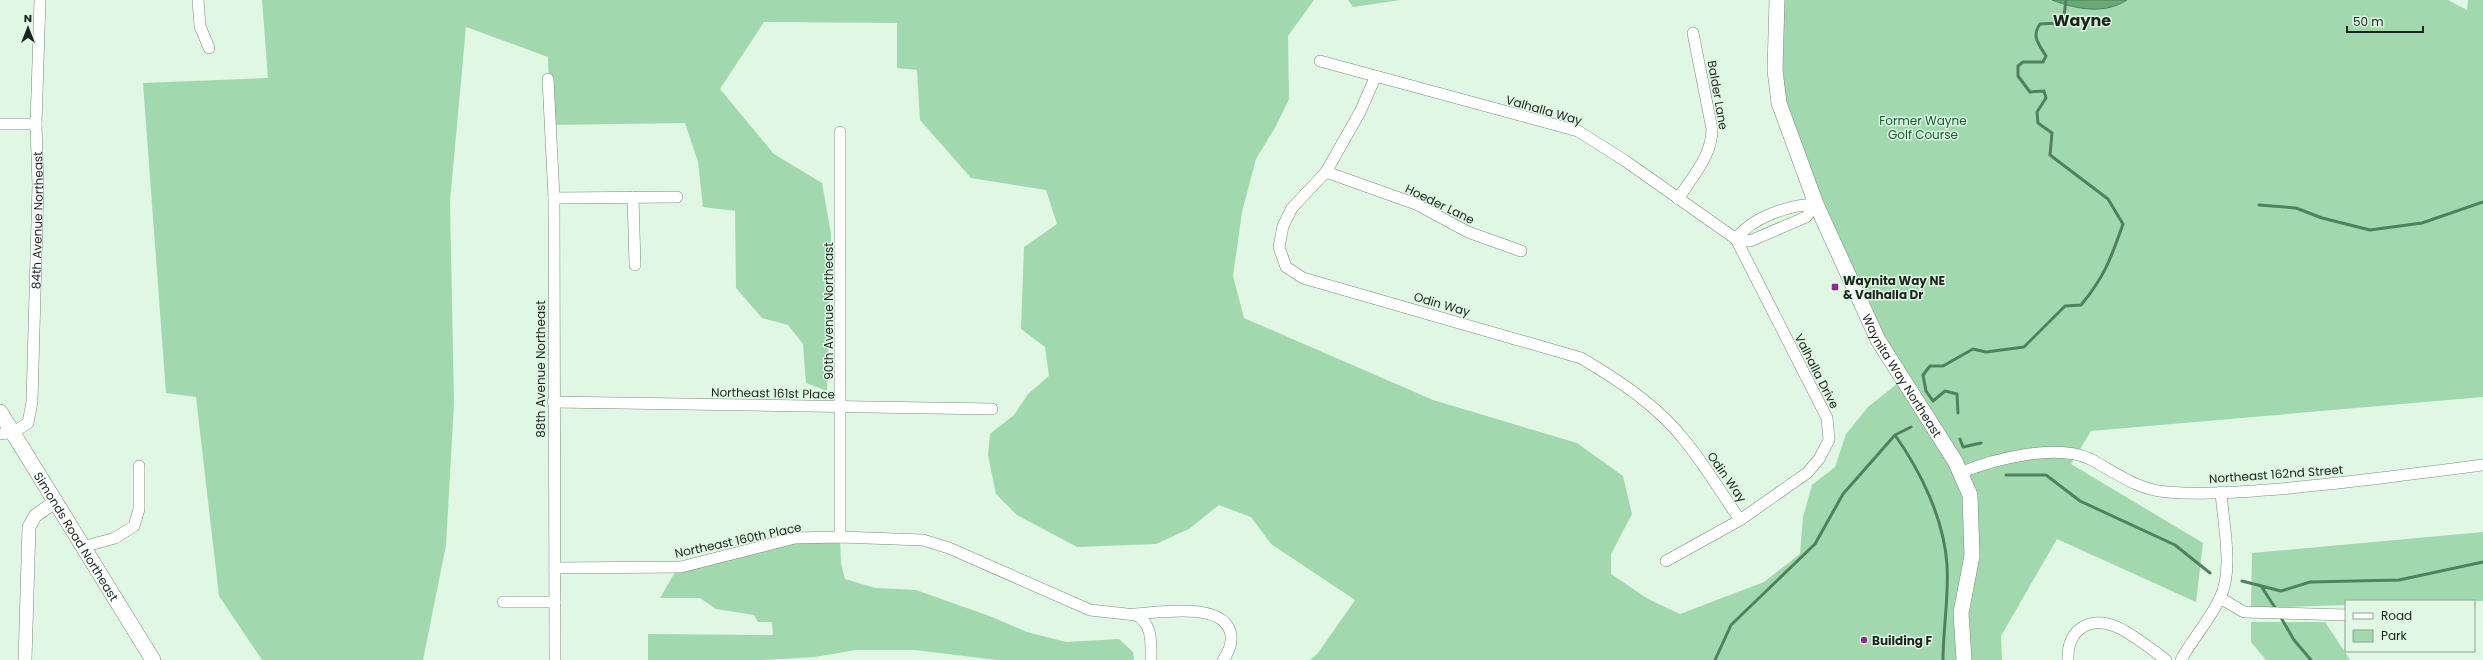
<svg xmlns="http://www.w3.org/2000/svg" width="2483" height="660" font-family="Poppins,sans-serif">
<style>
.green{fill:#a2d8ae}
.water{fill:#68a978;stroke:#51815c}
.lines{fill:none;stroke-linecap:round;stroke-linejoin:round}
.stream{stroke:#51815c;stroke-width:3}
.minor-casing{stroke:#778c7b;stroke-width:12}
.tertiary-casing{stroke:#778c7b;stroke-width:14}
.secondary-casing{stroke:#778c7b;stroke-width:16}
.minor{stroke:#fff;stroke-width:11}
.tertiary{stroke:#fff;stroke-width:13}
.secondary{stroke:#fff;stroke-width:15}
.poi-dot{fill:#92278a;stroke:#dff7e3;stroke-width:1.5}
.labels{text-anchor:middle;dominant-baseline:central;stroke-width:3;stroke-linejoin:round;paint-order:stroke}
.street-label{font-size:12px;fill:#1a231c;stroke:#dff7e3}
.park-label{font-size:12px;fill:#0f5a2c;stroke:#dff7e3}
.poi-label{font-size:12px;font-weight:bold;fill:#1a231c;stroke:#dff7e3;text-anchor:start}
.district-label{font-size:16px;font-weight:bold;fill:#1a231c;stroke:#dff7e3}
</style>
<rect width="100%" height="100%" fill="#dff7e3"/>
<!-- green -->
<path class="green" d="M262 0H1314L1288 36 1289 99 1276 126 1256 159 1242 212 1233 276 1244 318 1433 400 1577 443 1623 476 1632 514 1611 554V574L1648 599 1680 614 1764 582 1800 554 1803 517 1812 485 1835 467 1846 434 1868 407 1903 379 1879 340 1779 103 1777 0H2273L2272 10 2273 0H2448L2467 10 2468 0H2483V397L2091 431 2071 464 2203 543 2196 602 2057 539 2001 636 2002 660H1310L1318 653 1355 600 1271 544 1251 517 1219 505 1189 529 1156 544 1077 547 1017 515 996 494 988 455 990 434 1014 415 1028 394 1049 376 1045 347 1021 329 1024 247 1057 224 1046 190 971 178 920 120 917 70 897 68V23L764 22 720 89 774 154 822 183 831 234 827 391 806 383 803 344 788 325 762 318 736 288 735 211 703 207 698 162 685 123 550 125 548 57 466 27 450 201 454 403 446 545 423 660H262L219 596 196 397 166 393 143 83 268 78Z
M1348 0H1400L1353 7Z
M2483 532V601H2346V605L2251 608 2252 553Z
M840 537 841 564 845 579 875 588 916 590 992 617 1027 632 1066 642 1119 639 1133 652 1134 660H997L915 650H856L815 657 763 660H648V634L773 635 772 622H758L754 615 716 609 700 598H660L678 567 795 538Z
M2251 622H2325L2350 660H2266L2251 642Z"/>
<!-- water -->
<path class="water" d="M2052 0H2127C2104 15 2076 9 2052 0Z"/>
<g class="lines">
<!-- stream -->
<path class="stream" d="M2259 205 2296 208 2322 218 2370 230 2422 223 2483 202
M1958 413 1957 394 1945 391 1933 401 1926 391 1923 375 1930 366H1943L1973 349 1986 352 2024 347 2065 306 2081 305C2105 276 2111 258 2123 224L2108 199 2050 155 2052 133 2038 123 2037 112 2046 98 2044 91 2030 92 2018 76V66L2023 62H2043L2046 56C2039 44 2031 37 2040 24L2059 23 2064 16 2066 0
M1895 435C1921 472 1944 519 1947 565 1949 596 1943 629 1943 660
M1960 439 1963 447 1981 443
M2006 475H2046L2080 501 2175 545 2210 573
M2242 581 2281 591 2310 582 2399 580 2483 562
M2261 586 2276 609
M2280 616 2294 640 2311 660
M1715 660 1731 625 1815 544 1843 494 1895 435 1911 427"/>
<!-- minor casing -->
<g class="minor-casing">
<g id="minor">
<path d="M198 0 200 26 209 48"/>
<path d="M1320 61 1578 131 1624 160 1736 239 1750 241 1806 217 1816 204"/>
<path d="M1375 78 1360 112 1326 172 1292 208 1283 226 1279 247 1286 267 1303 278 1581 358C1620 381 1658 406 1686 442 1706 467 1722 494 1740 520"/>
<path d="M548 79 554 198 555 660"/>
<path d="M0 124H36"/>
<path d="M1326 172 1416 204 1468 232 1521 251"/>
<path d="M633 197 635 265"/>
<path d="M554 198 677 197"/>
<path d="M1678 199C1692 177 1712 156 1712 129L1693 33"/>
<path d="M1736 239C1752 217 1789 205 1816 204"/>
<path d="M553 402 992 409"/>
<path id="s1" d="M0 434 14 432 28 423 32 402 38 186 36 124 40 0"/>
<path d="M1960 473C1993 459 2057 443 2090 459 2115 472 2137 490 2167 492 2204 495 2242 492 2279 489 2347 483 2415 474 2483 465"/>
<path d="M840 537V132"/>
<path d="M83 547 115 538 134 526 139 509V466"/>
<path d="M1666 561 1740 520 1807 473 1819 459 1829 440 1827 418 1736 239"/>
<path d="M555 568 681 567 795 538 840 537 923 540 949 548 1090 610 1136 615C1153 624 1151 643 1151 660"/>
<path d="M2220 598 2244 612 2346 615"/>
<path d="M503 602H555"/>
<path d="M1133 614C1157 613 1226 600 1231 635 1232 645 1229 652 1223 660"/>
<path d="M2068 660C2067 630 2089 615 2117 627 2131 633 2153 650 2166 660"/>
<path d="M2181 660C2192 639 2210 620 2220 598 2234 570 2223 523 2221 492"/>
</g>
</g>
<!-- tertiary casing -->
<g class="tertiary-casing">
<path id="tertiary" d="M25 660 29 527 35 516 56 501"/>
</g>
<!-- secondary casing -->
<g class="secondary-casing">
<g id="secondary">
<path id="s2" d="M1777 0 1775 70 1779 103 1816 204 1878 340 1955 461 1970 495 1972 556 1961 613 1964 660"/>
<path id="s3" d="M0 412 153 660"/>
</g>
</g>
<!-- minor -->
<use href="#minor" class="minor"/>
<!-- tertiary -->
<use href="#tertiary" class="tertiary"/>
<!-- secondary -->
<use href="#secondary" class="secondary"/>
</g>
<!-- markers -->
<g class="poi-dot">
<rect x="1831" y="283" width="8" height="8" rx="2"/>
<circle cx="1864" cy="640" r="4"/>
</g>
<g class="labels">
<!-- street labels -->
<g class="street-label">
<text transform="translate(1718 95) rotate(80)">Balder Lane</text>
<text transform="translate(1544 110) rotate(16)">Valhalla Way</text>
<text transform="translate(1440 204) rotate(26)">Hoeder Lane</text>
<text stroke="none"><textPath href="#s1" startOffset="234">84th Avenue Northeast</textPath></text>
<text transform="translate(1442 304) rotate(16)">Odin Way</text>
<text transform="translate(828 311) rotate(-90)">90th Avenue Northeast</text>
<text transform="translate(540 369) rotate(-90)">88th Avenue Northeast</text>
<text transform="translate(1817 371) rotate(63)">Valhalla Drive</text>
<text stroke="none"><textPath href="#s2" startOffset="403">Waynita Way Northeast</textPath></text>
<text transform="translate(773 393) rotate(1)">Northeast 161st Place</text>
<text transform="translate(2276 474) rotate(-4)">Northeast 162nd Street</text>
<text transform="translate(1727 477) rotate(55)">Odin Way</text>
<text stroke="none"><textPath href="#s3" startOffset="146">Simonds Road Northeast</textPath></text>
<text transform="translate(738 540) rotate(-12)">Northeast 160th Place</text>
</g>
<!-- park labels -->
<g class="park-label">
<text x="1923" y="120">Former Wayne<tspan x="1923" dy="14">Golf Course</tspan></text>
</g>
<!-- poi labels -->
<g class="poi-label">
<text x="1843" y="280">Waynita Way NE<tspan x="1843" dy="14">&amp; Valhalla Dr</tspan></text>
<text x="1872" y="640">Building F</text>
</g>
<!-- district labels -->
<g class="district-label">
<text x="2082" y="20">Wayne</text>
</g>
</g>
<!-- legend -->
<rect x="2345" y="600" width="130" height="52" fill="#dff7e3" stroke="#90a293"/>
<rect x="2353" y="613" width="20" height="6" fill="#ffffff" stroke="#90a293"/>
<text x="2381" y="620" font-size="12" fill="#1a231c">Road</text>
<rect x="2353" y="630" width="20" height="12" fill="#a2d8ae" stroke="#90a293"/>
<text x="2381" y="640" font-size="12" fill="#1a231c">Park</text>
<!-- north arrow -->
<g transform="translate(28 28)" stroke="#dff7e3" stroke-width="3" paint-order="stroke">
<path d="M0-3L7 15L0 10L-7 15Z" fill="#1a231c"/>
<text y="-6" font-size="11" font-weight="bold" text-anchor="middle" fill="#1a231c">N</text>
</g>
<!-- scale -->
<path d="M2347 26v6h76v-6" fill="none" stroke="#1a231c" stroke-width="2"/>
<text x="2353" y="26" font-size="12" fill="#1a231c" stroke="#dff7e3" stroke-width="3" paint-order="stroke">50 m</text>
</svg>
